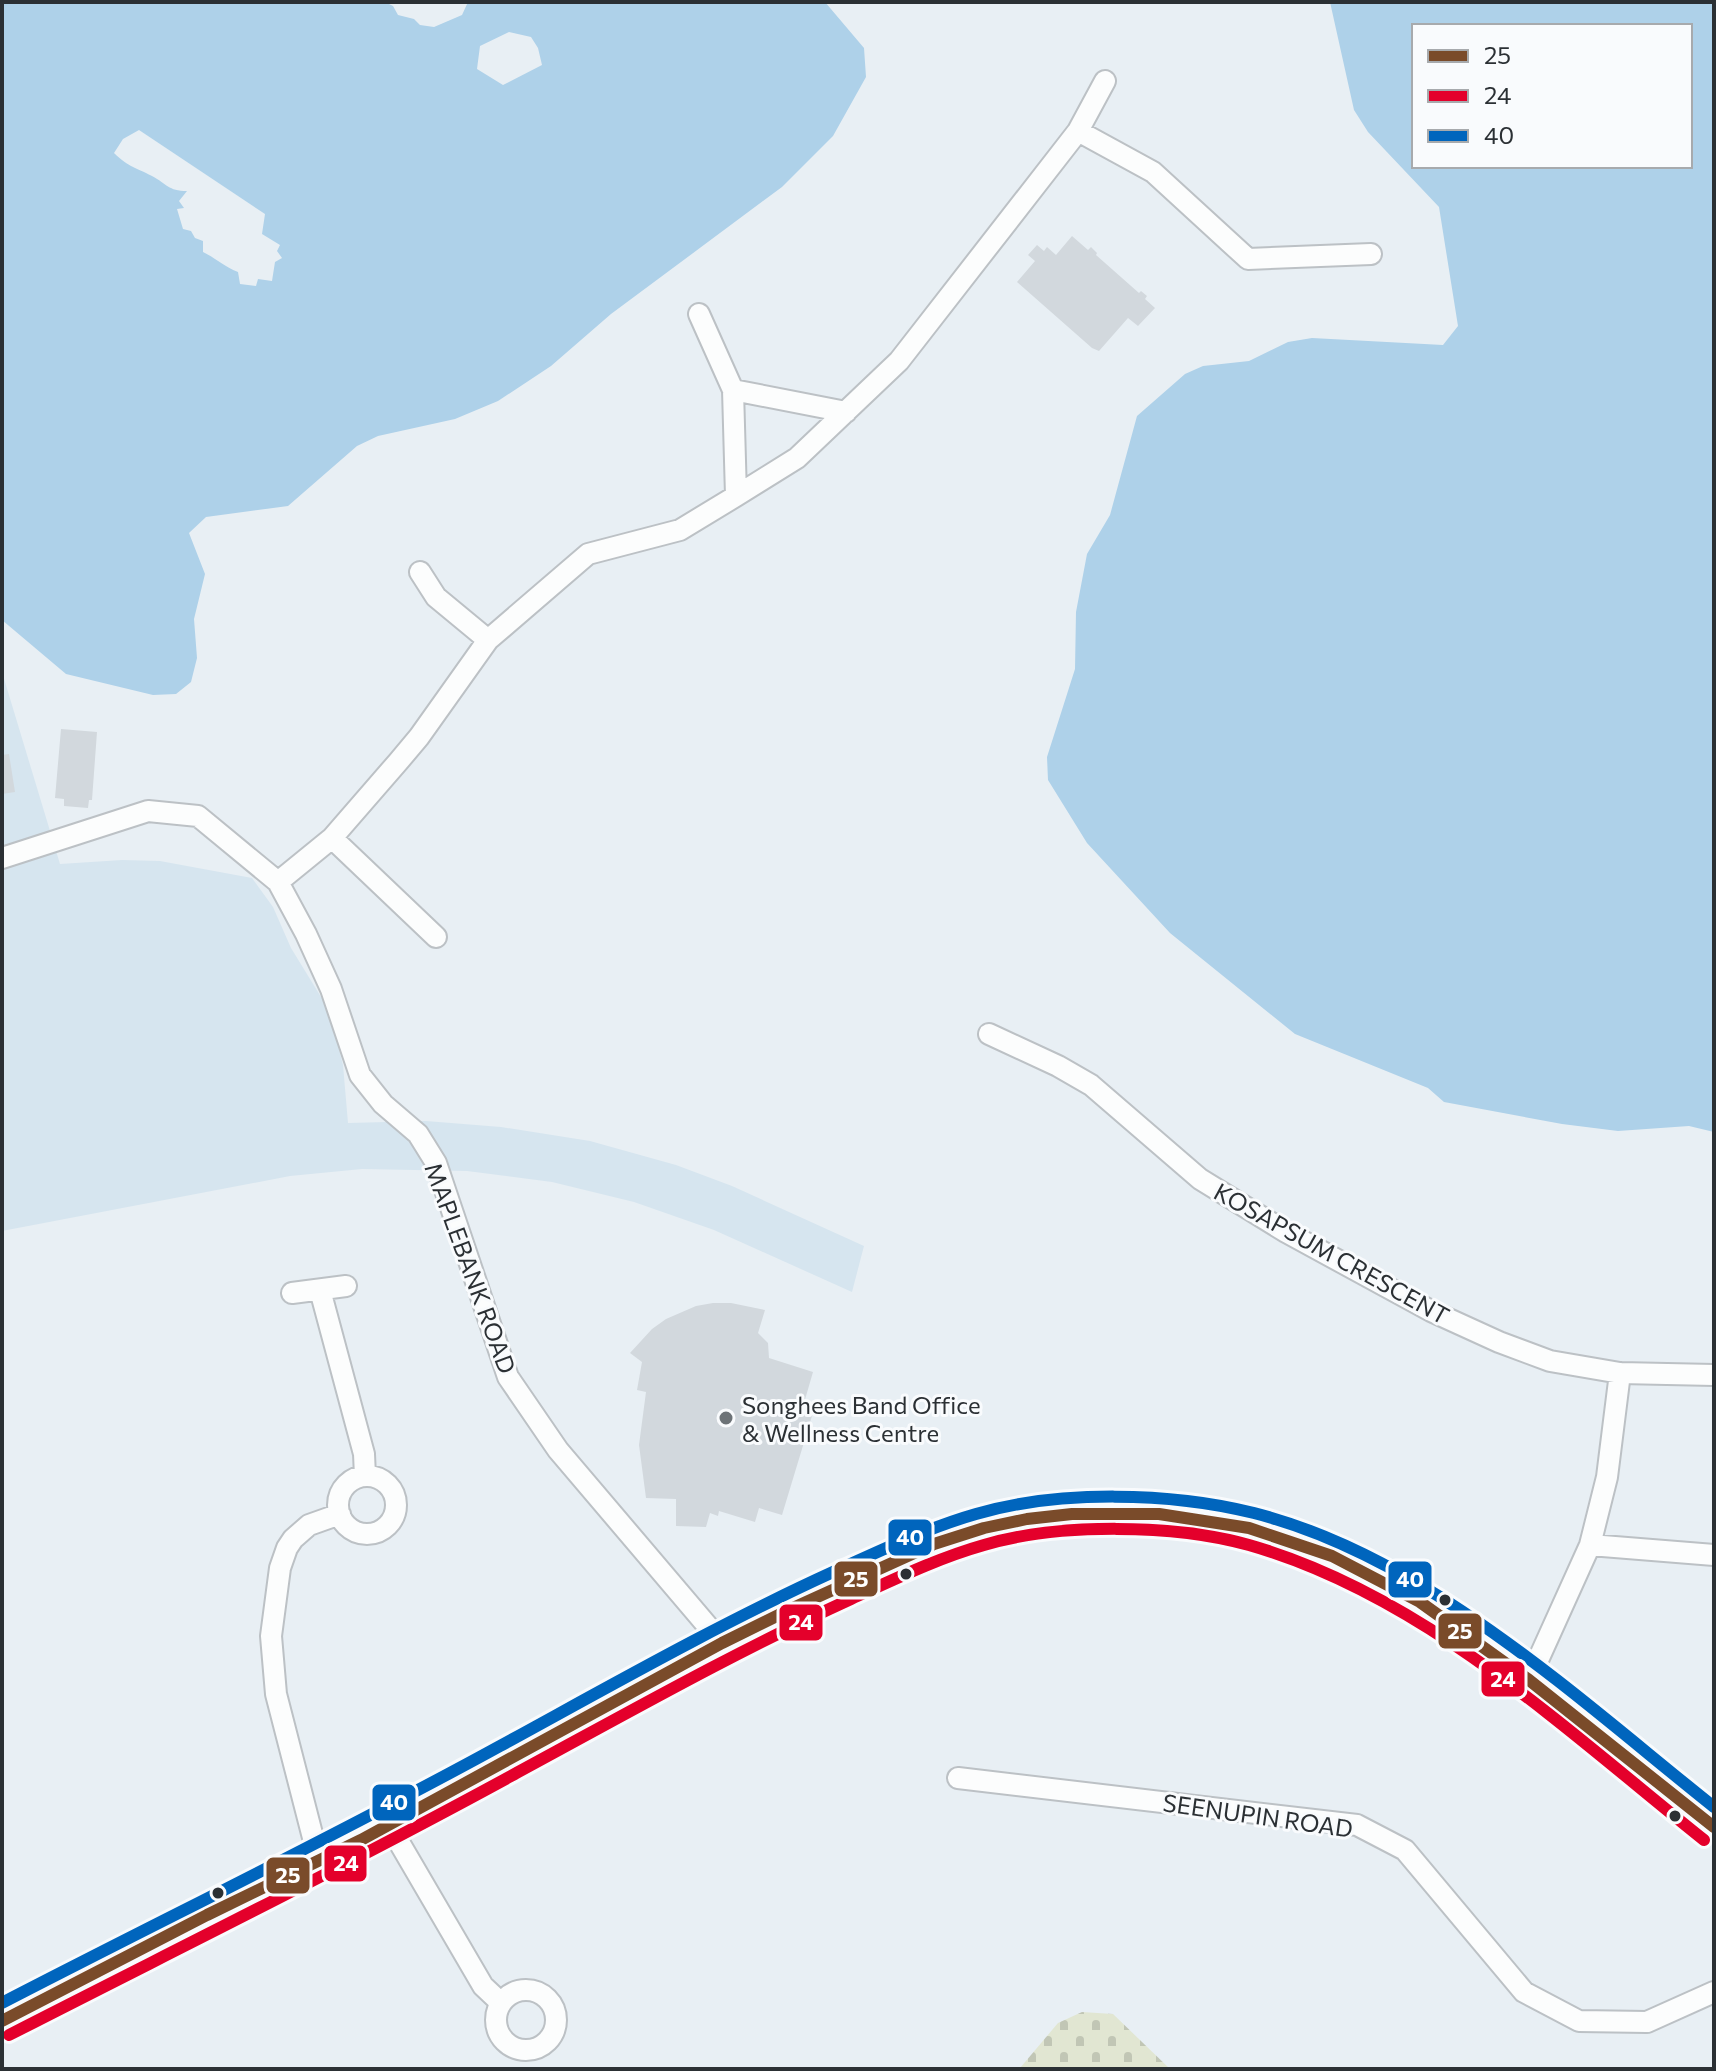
<svg xmlns="http://www.w3.org/2000/svg" width="1716" height="2071" font-family="Commissioner,sans-serif">
<style>
.built{fill:#d6e5ef}
.cemetery{fill:url(#cemetery-stones)}
.water{fill:#aed1e9;fill-rule:evenodd}
.building{fill:#d2d8dd}
.lines{fill:none;stroke-linecap:round;stroke-linejoin:round}
.street-casing{stroke:#bcc1c5;stroke-width:24}
.secondary-casing{stroke:#bcc1c5;stroke-width:32}
.street{stroke:#fcfdfd;stroke-width:20}
.secondary{stroke:#fcfdfd;stroke-width:28}
.bus-1-casing{stroke:#f9fbfd;stroke-width:18}
.bus-2-casing{stroke:#f9fbfd;stroke-width:18}
.bus-3-casing{stroke:#f9fbfd;stroke-width:18}
.bus-1{stroke:#7a4b2a;stroke-width:12}
.bus-2{stroke:#e4002b;stroke-width:12}
.bus-3{stroke:#0065bd;stroke-width:12}
.poi-dot{fill:#6d7377;stroke:#f9fbfd;stroke-width:3}
.bus-dot{fill:#2b3034;stroke:#f9fbfd;stroke-width:3}
.labels{text-anchor:middle;dominant-baseline:central;stroke-width:6;stroke-linejoin:round;paint-order:stroke}
.street-label{font-size:24px;fill:#2b3034;stroke:#f9fbfd}
.poi-label{font-size:24px;fill:#2b3034;stroke:#f9fbfd;text-anchor:start}
.line-badge{stroke:#f9fbfd;stroke-width:3}
.badge-label{font-size:22px;text-anchor:middle;font-weight:bold;fill:#fff}
</style>
<defs>
<pattern id="cemetery-stones" width="16" height="16" patternUnits="userSpaceOnUse" patternTransform="scale(2)"><rect width="16" height="16" fill="#e1e6d2"/><path d="M2 7V4a2 2 0 0 1 4 0v3zM10 15v-3a2 2 0 0 1 4 0v3z" fill="#c1c6b5"/></pattern>
</defs>
<rect width="100%" height="100%" fill="#e8eff4"/>
<!-- built -->
<path class="built" d="M2 672 60 864 122 860 160 861 252 878 273 907 291 948 329 1010 343 1065 348 1123 426 1121 501 1127 590 1141 676 1165 732 1186 864 1246 852 1292 714 1230 634 1202 552 1182 467 1171 362 1169 290 1176 2 1231Z"/>
<!-- cemetery -->
<path class="cemetery" d="M1082 2012 1113 2014 1170 2069 1020 2068 1058 2023Z"/>
<!-- water -->
<path class="water" d="M2 2H385L393 6 398 15 414 19 420 25 434 27 462 15 468 2H825L864 48 866 77 833 136 782 187 611 314 551 366 498 401 455 419 378 436 357 446 288 506 206 517 189 533 205 574 194 619 197 658 191 682 176 694 153 695 66 674 2 620ZM509 32 531 37 538 48 542 65 503 85 477 69 480 46ZM139 130 265 214 262 234 280 245 277 251 282 258 275 262 272 281 258 279 256 286 240 284 238 272C223 266 217 259 203 252V241L195 238 191 231 183 229 177 209 184 208 179 201 187 191C168 191 167 184 152 176 135 167 130 168 114 153L123 139Z
M1330 2H1714V1132L1689 1126 1618 1131 1562 1124 1444 1102 1428 1088 1295 1034 1170 933 1087 843 1048 780 1047 757 1075 669 1076 612 1087 554 1110 515 1137 416 1185 374 1203 366 1249 361 1288 342 1312 338 1443 345 1458 326 1439 207 1368 132 1354 110ZM1414 26H1690V166H1414Z"/>
<!-- building -->
<path class="building" d="M1072 236 1088 250 1091 247 1097 253 1096 255 1139 293 1141 291 1147 296 1145 299 1155 308 1138 326 1128 318 1099 351 1092 348 1017 282 1035 261 1028 255 1037 245 1044 251 1047 247 1056 255Z
M61 729 97 732 92 800H89L88 808 64 806V799L55 798Z
M9 754 15 792 2 794V755Z
M713 1303H731L765 1310 758 1333 768 1343 769 1358 813 1372 804 1403 815 1406 782 1515 759 1508 755 1522 719 1511 718 1516 710 1513 706 1527 676 1526V1499L646 1498 639 1445 646 1392 637 1390 642 1362 630 1353 652 1329 666 1319 696 1306Z"/>
<g class="lines">
<!-- street casing -->
<g class="street-casing">
<path id="street" d="M1078 131 1153 172 1248 259 1371 254
M699 314 733 390 736 496
M733 390 846 412
M420 572 436 597 488 640
M332 838 436 937
M2 858 148 811 198 816 278 882 306 934 331 989 360 1075 383 1104 418 1134 436 1163 508 1377 558 1450 722 1643
M278 882 332 838 398 762 419 737 488 640 588 554 680 530 736 496 797 458 899 361 1078 131 1105 81
M989 1034 1058 1066 1091 1085 1200 1179 1286 1232 1431 1311 1499 1342 1550 1361 1620 1373 1714 1375
M320 1290 364 1454 365 1476
M292 1293 346 1286
M338 1505a29 29 0 1 1 58 0a29 29 0 1 1-58 0Z
M1590 1545 1714 1555
M1529 1680 1590 1545 1607 1477 1620 1373
M958 1778 1357 1825 1405 1850 1524 1992 1579 2021 1647 2022 1714 1992
M389 1825 483 1986 501 2003
M319 1861 276 1694 271 1636 280 1568 287 1548 293 1539 309 1525 340 1514
M496 2020a30 30 0 1 1 60 0a30 30 0 1 1-60 0Z"/>
</g>
<!-- secondary casing -->
<g class="secondary-casing">
<path id="secondary" d="M2 2021 207 1915 361 1840 722 1643 793 1608 934 1544 984 1528 1027 1519 1072 1514H1159L1249 1528 1332 1556 1420 1602 1529 1680 1714 1827"/>
</g>
<!-- street -->
<use href="#street" class="street"/>
<!-- secondary -->
<use href="#secondary" class="secondary"/>
<!-- bus-1 casing -->
<g class="bus-1-casing">
<path id="bus-1" d="M2 2021 207 1915 361 1840 722 1643 793 1608 934 1544 984 1528 1027 1519 1072 1514H1159L1249 1528 1332 1556 1420 1602 1529 1680 1714 1827"/>
</g>
<!-- bus-2 casing -->
<g class="bus-2-casing">
<path id="bus-2" d="M9 2035C177 1949 346 1866 511 1776 624 1715 735 1652 851 1599 895 1579 938 1558 984 1545 1058 1523 1175 1524 1249 1545 1424 1595 1565 1729 1704 1840"/>
</g>
<!-- bus-3 casing -->
<g class="bus-3-casing">
<path id="bus-3" d="M2 2003C168 1917 336 1836 500 1746 610 1686 719 1624 833 1572 880 1551 927 1528 976 1514 1058 1490 1171 1492 1254 1513 1427 1557 1577 1698 1714 1807"/>
</g>
<!-- bus-1 -->
<use href="#bus-1" class="bus-1"/>
<!-- bus-2 -->
<use href="#bus-2" class="bus-2"/>
<!-- bus-3 -->
<use href="#bus-3" class="bus-3"/>
</g>
<!-- markers -->
<circle class="poi-dot" cx="726" cy="1418" r="8"/>
<g class="bus-dot">
<circle cx="906" cy="1574" r="7"/>
<circle cx="1445" cy="1600" r="7"/>
<circle cx="1675" cy="1816" r="7"/>
<circle cx="218" cy="1893" r="7"/>
</g>
<g class="labels">
<!-- street labels -->
<g class="street-label">
<text transform="translate(1332 1253) rotate(29)">KOSAPSUM CRESCENT</text>
<text transform="translate(471 1268) rotate(70)">MAPLEBANK ROAD</text>
<text transform="translate(1258 1815) rotate(8)">SEENUPIN ROAD</text>
</g>
<!-- poi labels -->
<g class="poi-label">
<text x="742" y="1404">Songhees Band Office<tspan x="742" dy="28">&amp; Wellness Centre</tspan></text>
</g>
</g>
<g class="line-badge">
<rect x="887" y="1518" width="46" height="39" rx="8" fill="#0065bd"/>
<rect x="833" y="1560" width="46" height="38" rx="8" fill="#7a4b2a"/>
<rect x="1387" y="1560" width="46" height="39" rx="8" fill="#0065bd"/>
<rect x="778" y="1603" width="46" height="39" rx="8" fill="#e4002b"/>
<rect x="1437" y="1612" width="46" height="38" rx="8" fill="#7a4b2a"/>
<rect x="1480" y="1660" width="46" height="38" rx="8" fill="#e4002b"/>
<rect x="371" y="1783" width="46" height="39" rx="8" fill="#0065bd"/>
<rect x="323" y="1844" width="45" height="39" rx="8" fill="#e4002b"/>
<rect x="265" y="1856" width="46" height="39" rx="8" fill="#7a4b2a"/>
</g>
<g class="badge-label">
<text x="910" y="1545">40</text>
<text x="856" y="1587">25</text>
<text x="1410" y="1587">40</text>
<text x="801" y="1630">24</text>
<text x="1460" y="1639">25</text>
<text x="1503" y="1687">24</text>
<text x="394" y="1810">40</text>
<text x="346" y="1871">24</text>
<text x="288" y="1883">25</text>
</g>
<!-- border -->
<rect width="1716" height="2071" fill="none" stroke="#2b3034" stroke-width="8"/>
<!-- legend -->
<rect x="1412" y="24" width="280" height="144" fill="#f9fbfd" stroke="#a7aaad" stroke-width="2"/>
<rect x="1428" y="50" width="40" height="12" fill="#7a4b2a" stroke="#a7aaad" stroke-width="2"/>
<text x="1484" y="64" font-size="24" fill="#2b3034">25</text>
<rect x="1428" y="90" width="40" height="12" fill="#e4002b" stroke="#a7aaad" stroke-width="2"/>
<text x="1484" y="104" font-size="24" fill="#2b3034">24</text>
<rect x="1428" y="130" width="40" height="12" fill="#0065bd" stroke="#a7aaad" stroke-width="2"/>
<text x="1484" y="144" font-size="24" fill="#2b3034">40</text>
</svg>
